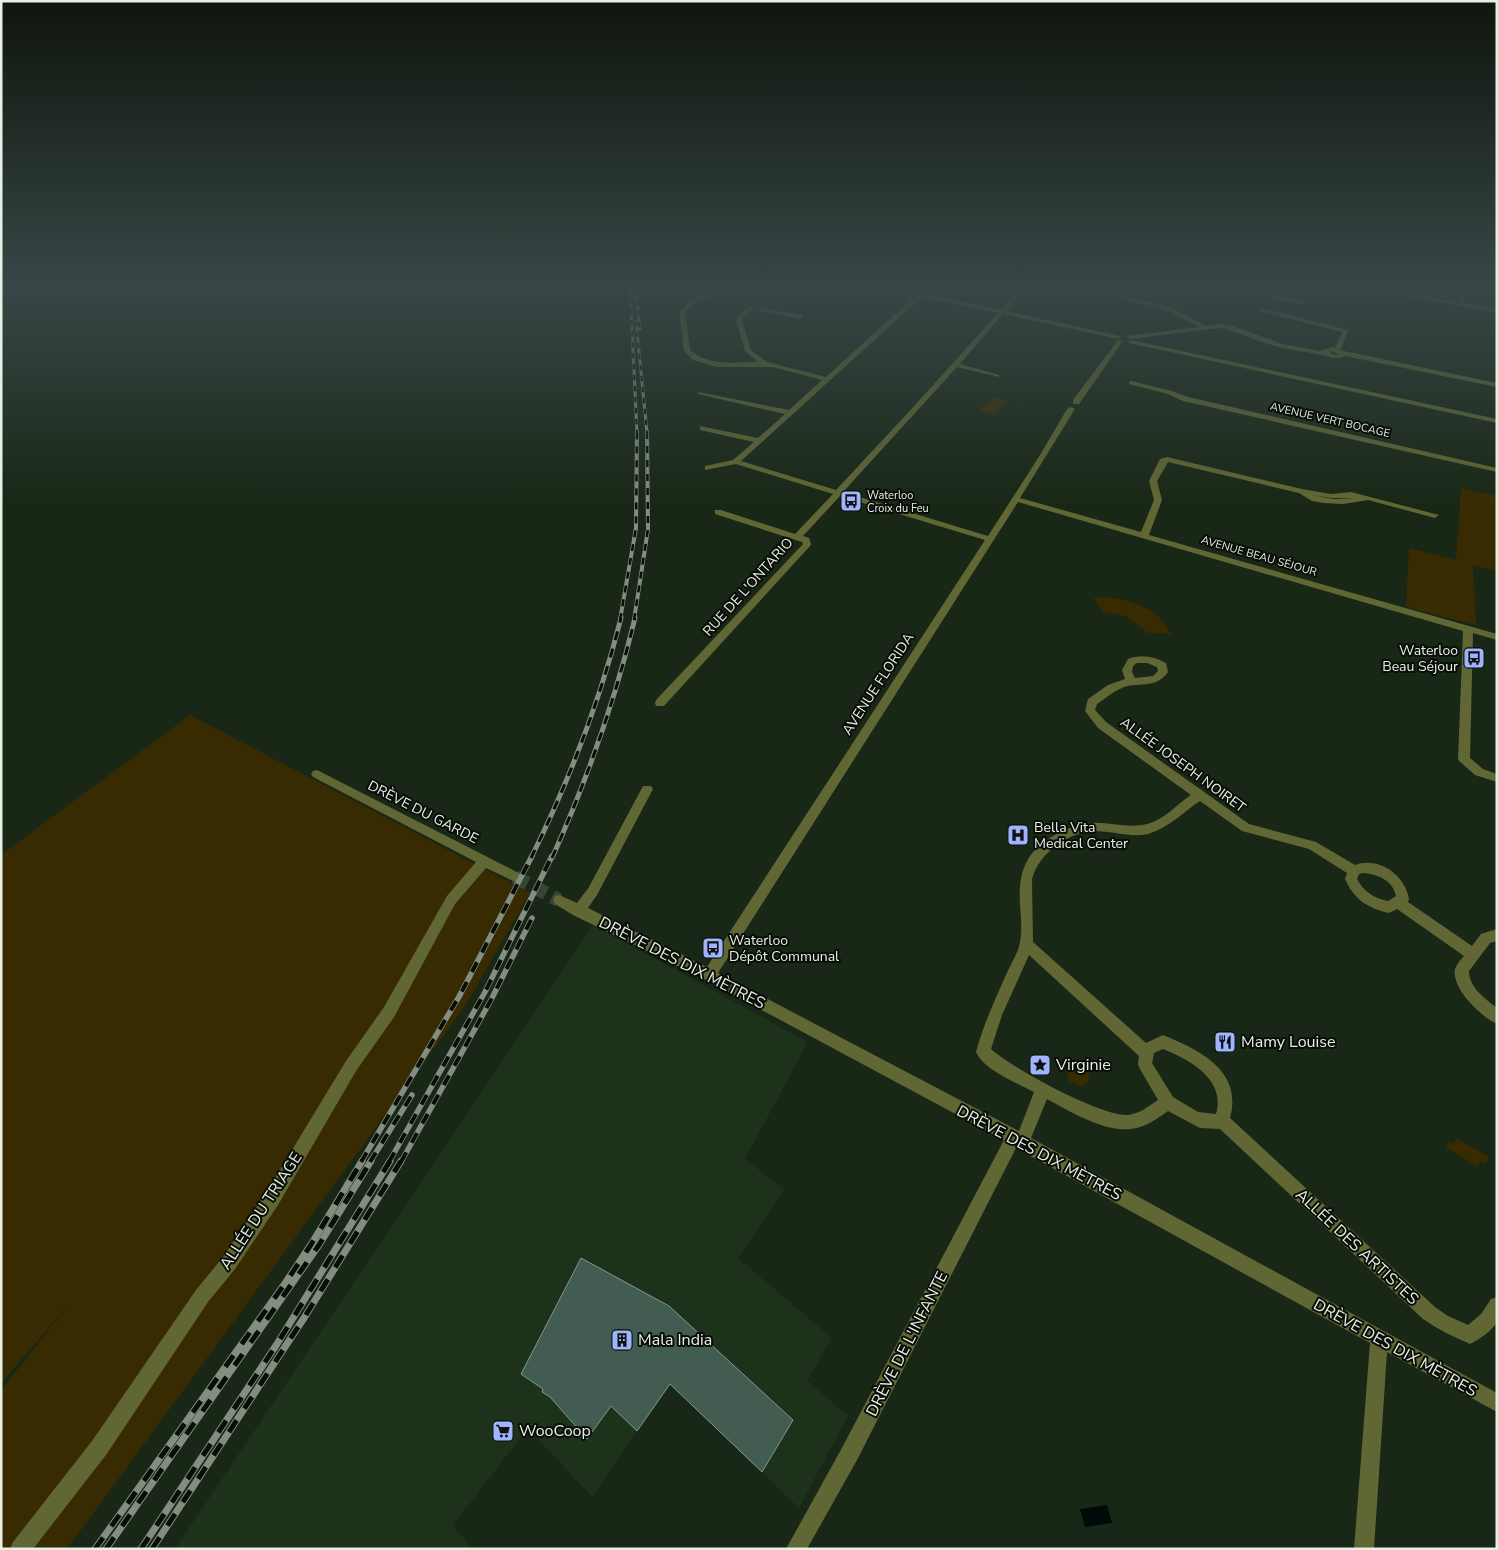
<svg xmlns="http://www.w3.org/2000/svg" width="1498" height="1550" font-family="'Nunito Sans',sans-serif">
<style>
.built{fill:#1e311b}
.green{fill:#392b01}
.water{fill:#010a0a}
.building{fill:#435c51;stroke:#7e9a8e}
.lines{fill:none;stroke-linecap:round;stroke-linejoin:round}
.minor-tunnel{stroke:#384535;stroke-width:14;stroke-dasharray:14 7;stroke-linecap:butt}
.minor{fill:#616734;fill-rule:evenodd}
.rail-far4-casing{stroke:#838e80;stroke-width:3}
.rail-far3-casing{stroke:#838e80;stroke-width:4}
.rail-far2-casing{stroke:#838e80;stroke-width:5}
.rail-far1-casing{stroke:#838e80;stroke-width:5.5}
.rail-casing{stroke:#838e80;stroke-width:7}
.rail-far4{stroke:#080e07;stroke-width:2;stroke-dasharray:5.5;stroke-linecap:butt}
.rail-far3{stroke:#080e07;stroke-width:2.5;stroke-dasharray:7;stroke-linecap:butt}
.rail-far2{stroke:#080e07;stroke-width:3;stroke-dasharray:9;stroke-linecap:butt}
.rail-far1{stroke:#080e07;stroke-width:4;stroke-dasharray:11;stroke-linecap:butt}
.rail{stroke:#080e07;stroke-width:5;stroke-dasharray:14;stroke-linecap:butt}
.labels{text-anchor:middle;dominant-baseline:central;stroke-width:4;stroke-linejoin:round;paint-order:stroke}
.far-street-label{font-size:11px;fill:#e7f0e5;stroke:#080e07}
.far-poi-label{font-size:11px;fill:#e7f0e5;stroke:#080e07;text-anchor:start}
.street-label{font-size:14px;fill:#e7f0e5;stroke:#080e07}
.poi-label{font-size:14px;fill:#e7f0e5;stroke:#080e07;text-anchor:start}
.near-street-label{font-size:16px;fill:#e7f0e5;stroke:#080e07}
.near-poi-label{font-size:16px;fill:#e7f0e5;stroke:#080e07;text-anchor:start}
</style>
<rect width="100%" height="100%" fill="#192716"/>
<!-- built -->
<path class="built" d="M593 925 808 1042 745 1159 784 1189 738 1258 832 1338 807 1380 848 1416 799 1508 670 1384 592 1497 528 1428 453 1525 472 1549H175Z"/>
<!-- green -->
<path class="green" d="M992 397 1007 401 996 415 980 411Z
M1461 488 1497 496V571L1473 565 1476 625 1406 607 1409 548 1456 560Z
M1108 597C1134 601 1160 609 1171 634L1148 633 1126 616 1104 612 1093 598Z
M190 715 530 893 465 1006 67 1549H1V1390L71 1302 1 1383V855Z
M1073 1068H1081L1088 1072 1090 1076 1087 1083 1081 1086 1069 1081 1067 1072Z
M1456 1138 1489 1157 1486 1164 1481 1161 1478 1167 1446 1147 1449 1141 1454 1144Z"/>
<!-- water -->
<path class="water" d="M1107 1505 1112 1523 1085 1527 1080 1509Z"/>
<!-- building -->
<path class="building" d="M581 1258 669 1306 793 1420 762 1472 670 1384 637 1431 611 1406 587 1439 550 1397 542 1392 543 1389 521 1374Z"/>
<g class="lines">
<!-- minor-tunnel -->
<path class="minor-tunnel" d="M515 877 559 900"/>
<!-- minor -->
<path class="minor" d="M677 287 703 296 725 287H732L694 304 685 312 690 350C710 367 734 362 758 362L745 351 736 320 738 315 751 307 754 309 743 317 742 320 751 350 767 362 826 377 916 295 883 287H893L920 292 926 287H932L925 294 1001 310 1021 287H1027L1006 311 1120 336 1121 337 1118 339 1003 314 960 364 999 375V377L957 367 843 492 988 536 1040 455 1067 409 1071 407 1075 409 1020 498 1141 532 1154 500 1149 481 1160 459 1167 457 1302 489 1331 494 1351 492 1439 515 1435 518 1368 500 1343 504 1323 503 1312 501 1299 493 1168 462 1157 481 1162 500 1149 535 1497 634V640L1473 633 1470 758 1483 769 1497 774V782L1475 775 1458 760 1463 631 1018 502 718 973 1019 1131 1034 1092C1017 1083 984 1070 976 1052 983 1026 994 1002 1005 977 1009 968 1014 959 1018 950 1023 935 1021 919 1020 904 1017 861 1035 840 1076 826 1100 817 1123 830 1147 824 1164 820 1177 804 1191 795L1098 728 1085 711 1088 699 1108 685 1125 679 1122 670 1128 659C1140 654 1154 656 1166 663L1168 672C1156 689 1141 682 1124 687 1114 691 1106 698 1097 704L1095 710 1106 722 1249 824 1316 842 1355 865C1379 856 1405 875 1409 899L1408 902 1472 946 1481 934 1497 929V941L1490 943 1469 971C1469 988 1485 998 1497 1008V1024C1481 1017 1451 988 1455 969 1457 964 1461 959 1464 956L1397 909 1389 913C1367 908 1354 899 1345 879L1347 873 1309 849 1242 831 1200 801C1183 812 1169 828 1148 834 1131 838 1113 831 1095 831 1068 832 1039 853 1032 879L1033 942 1146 1043 1163 1035C1200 1050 1243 1071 1230 1118L1435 1307 1448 1316 1468 1325 1481 1314 1491 1299 1497 1297C1497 1304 1498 1314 1497 1321 1494 1330 1478 1340 1470 1344 1453 1337 1438 1329 1423 1319L1220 1129 1200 1128 1168 1111C1157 1119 1144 1128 1130 1129 1104 1132 1069 1111 1047 1099L1031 1138 1497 1393V1412L1387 1352 1374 1549H1354L1370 1343 1016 1148 857 1460 807 1549H786L843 1446 1004 1140 704 979 573 915 555 904 553 900 555 896 559 895 577 903 589 887 643 786H651L653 789 597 895 588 908 707 967 985 540 840 496 803 536 809 538 811 544 810 546 664 706H656L655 703 656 700 803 544 802 542 715 514V510H721L795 534 833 494 736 464 705 470V466L733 460 754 442 700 430V426L758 438 785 414 698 394V392L789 410 822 380 773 367H716L693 360 684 351 679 312 690 302 698 298 677 289ZM922 297 998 313 916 404 836 490 741 461ZM1312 495 1331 498H1356L1333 499ZM1137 663H1147L1157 667 1158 671 1153 676 1135 678 1132 672 1133 666ZM1362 873C1377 874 1393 880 1396 896L1388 901C1374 898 1364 892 1357 879L1359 874ZM1029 955 1139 1056 1138 1064 1140 1069 1158 1100C1149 1106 1139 1114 1128 1115 1100 1116 1012 1068 991 1049L1002 1015ZM1163 1049C1191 1060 1226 1080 1216 1114L1198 1112 1173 1097 1152 1063 1154 1053Z
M801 287C810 287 817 293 826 292 834 292 839 287 847 287 833 300 817 296 801 289Z
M1260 287H1266C1277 301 1293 295 1306 302L1303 304C1287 303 1270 301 1260 287Z
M1359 287H1370L1458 302 1460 287H1466L1464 303 1497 309V313Z
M1124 296 1169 307 1206 326 1220 324 1235 327 1283 344 1320 351 1332 347 1335 348 1342 332 1260 311V309L1262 308 1348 330 1341 350 1344 351 1497 383V387L1345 356 1344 357C1335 359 1334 358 1326 356 1311 352 1295 351 1279 347 1259 342 1240 332 1220 328L1130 339 1127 337 1128 336 1199 327 1164 309 1122 299V297ZM1331 351 1339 354 1334 355 1329 352Z
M761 308 801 315 804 317 801 319 759 311V309Z
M1118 340 1123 341 1079 404H1073V400Z
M1131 340 1497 419V423L1129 343V341Z
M1131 381 1172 391 1188 397 1497 468V472L1183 401 1168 394 1129 384V382Z
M317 770 519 873 521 877 519 881 515 882 486 868 455 904 394 1017 356 1071 278 1205 235 1269 208 1302 106 1455 33 1549H10L13 1542 92 1441 196 1290 223 1257 266 1193 346 1061 384 1007 447 896 476 862 313 777 311 774 313 771Z"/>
<!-- rail-far4 casing -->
<g class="rail-far4-casing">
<path id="rail-far4" d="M630 287 637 433
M636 289 640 329
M636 321 647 433"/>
</g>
<!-- rail-far3 casing -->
<g class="rail-far3-casing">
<path id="rail-far3" d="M620 620 636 528 637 432
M634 620 648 529 647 432"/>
</g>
<!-- rail-far2 casing -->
<g class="rail-far2-casing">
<path id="rail-far2" d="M531 858C569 781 600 701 621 618
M552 858C587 780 615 701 635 618"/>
</g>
<!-- rail-far1 casing -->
<g class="rail-far1-casing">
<path id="rail-far1" d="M361 1162 460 995 532 856
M370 1162 412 1095
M389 1162 485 992 552 856
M401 1162 491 1000 532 918"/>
</g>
<!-- rail casing -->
<g class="rail-casing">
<path id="rail" d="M95 1549 286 1282 312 1243 362 1161
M106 1549 319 1245 371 1161
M141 1549 277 1344 390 1161
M152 1549 304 1318 401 1161"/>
</g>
<!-- rail-far4 -->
<use href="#rail-far4" class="rail-far4"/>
<!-- rail-far3 -->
<use href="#rail-far3" class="rail-far3"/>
<!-- rail-far2 -->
<use href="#rail-far2" class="rail-far2"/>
<!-- rail-far1 -->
<use href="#rail-far1" class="rail-far1"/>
<!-- rail -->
<use href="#rail" class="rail"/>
</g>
<!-- sky -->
<linearGradient id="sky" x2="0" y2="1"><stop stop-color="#0e150c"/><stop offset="0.57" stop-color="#384747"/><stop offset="1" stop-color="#384747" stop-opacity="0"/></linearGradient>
<rect width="1498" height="504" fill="url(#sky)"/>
<!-- icons -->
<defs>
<g id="bus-square" transform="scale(1.125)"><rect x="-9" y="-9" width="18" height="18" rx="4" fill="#9eb4fd" stroke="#080e07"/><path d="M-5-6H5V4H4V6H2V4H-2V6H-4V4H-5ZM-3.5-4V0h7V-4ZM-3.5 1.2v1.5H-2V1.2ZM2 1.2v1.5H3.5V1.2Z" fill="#111"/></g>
<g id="hospital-square" transform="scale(1.125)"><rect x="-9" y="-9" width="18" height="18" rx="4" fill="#9eb4fd" stroke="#080e07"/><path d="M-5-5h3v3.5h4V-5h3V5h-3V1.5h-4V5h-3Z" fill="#111"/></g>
<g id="restaurant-square" transform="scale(1.125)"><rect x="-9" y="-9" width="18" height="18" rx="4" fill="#9eb4fd" stroke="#080e07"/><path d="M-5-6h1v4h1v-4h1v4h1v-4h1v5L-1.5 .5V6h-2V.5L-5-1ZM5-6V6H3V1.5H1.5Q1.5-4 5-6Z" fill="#111"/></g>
<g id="sight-square" transform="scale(1.125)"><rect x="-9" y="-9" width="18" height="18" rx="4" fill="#9eb4fd" stroke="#080e07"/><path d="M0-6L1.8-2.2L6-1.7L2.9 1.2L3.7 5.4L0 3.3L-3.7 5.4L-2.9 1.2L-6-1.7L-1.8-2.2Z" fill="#111"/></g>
<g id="building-square" transform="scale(1.125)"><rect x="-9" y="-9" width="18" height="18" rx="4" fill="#9eb4fd" stroke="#080e07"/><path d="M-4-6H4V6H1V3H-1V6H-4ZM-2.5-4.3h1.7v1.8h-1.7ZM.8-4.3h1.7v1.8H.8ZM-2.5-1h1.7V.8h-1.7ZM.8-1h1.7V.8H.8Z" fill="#111"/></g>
<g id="supermarket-square" transform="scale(1.125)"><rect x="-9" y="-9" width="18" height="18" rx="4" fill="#9eb4fd" stroke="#080e07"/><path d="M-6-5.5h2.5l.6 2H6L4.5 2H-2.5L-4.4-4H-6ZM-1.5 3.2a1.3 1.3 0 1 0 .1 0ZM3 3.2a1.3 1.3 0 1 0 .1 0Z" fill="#111"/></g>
</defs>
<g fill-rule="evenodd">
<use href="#bus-square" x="851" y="501"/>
<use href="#bus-square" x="1474" y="658"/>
<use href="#hospital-square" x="1018" y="835"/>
<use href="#bus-square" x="713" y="948"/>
<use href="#restaurant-square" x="1225" y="1042"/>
<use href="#sight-square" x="1040" y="1065"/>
<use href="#building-square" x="622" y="1340"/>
<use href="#supermarket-square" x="503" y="1431"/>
</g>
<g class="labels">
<!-- far-street labels -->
<g class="far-street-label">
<text transform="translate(1330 420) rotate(13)">AVENUE VERT BOCAGE</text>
<text transform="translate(1259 556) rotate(16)">AVENUE BEAU SÉJOUR</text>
</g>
<!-- far-poi labels -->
<g class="far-poi-label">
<text x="867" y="495">Waterloo<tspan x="867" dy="13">Croix du Feu</tspan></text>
</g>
<!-- street labels -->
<g class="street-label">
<text transform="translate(748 587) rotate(-48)">RUE DE L'ONTARIO</text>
<text transform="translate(878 684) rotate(-57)">AVENUE FLORIDA</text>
<text transform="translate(1183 765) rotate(36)">ALLÉE JOSEPH NOIRET</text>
<text transform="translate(423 812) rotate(27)">DRÈVE DU GARDE</text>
</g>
<!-- poi labels -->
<g class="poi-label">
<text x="1458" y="650" text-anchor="end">Waterloo<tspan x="1458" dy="16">Beau Séjour</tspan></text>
<text x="1034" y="827">Bella Vita<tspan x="1034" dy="16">Medical Center</tspan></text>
<text x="729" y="940">Waterloo<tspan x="729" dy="16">Dépôt Communal</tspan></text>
</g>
<!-- near-street labels -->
<g class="near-street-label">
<text transform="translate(682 963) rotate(27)">DRÈVE DES DIX MÈTRES</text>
<text transform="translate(1039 1153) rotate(28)">DRÈVE DES DIX MÈTRES</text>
<text transform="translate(261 1211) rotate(-57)">ALLÉE DU TRIAGE</text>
<text transform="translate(1357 1247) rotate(43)">ALLÉE DES ARTISTES</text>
<text transform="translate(907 1344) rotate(-63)">DRÈVE DE L'INFANTE</text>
<text transform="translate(1395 1348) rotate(29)">DRÈVE DES DIX MÈTRES</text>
</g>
<!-- near-poi labels -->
<g class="near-poi-label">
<text x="1241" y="1042">Mamy Louise</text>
<text x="1056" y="1065">Virginie</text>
<text x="638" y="1340">Mala India</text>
<text x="519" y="1431">WooCoop</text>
</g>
</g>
<!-- border -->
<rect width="1498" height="1550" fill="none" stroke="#e7f0e5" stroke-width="5"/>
</svg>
